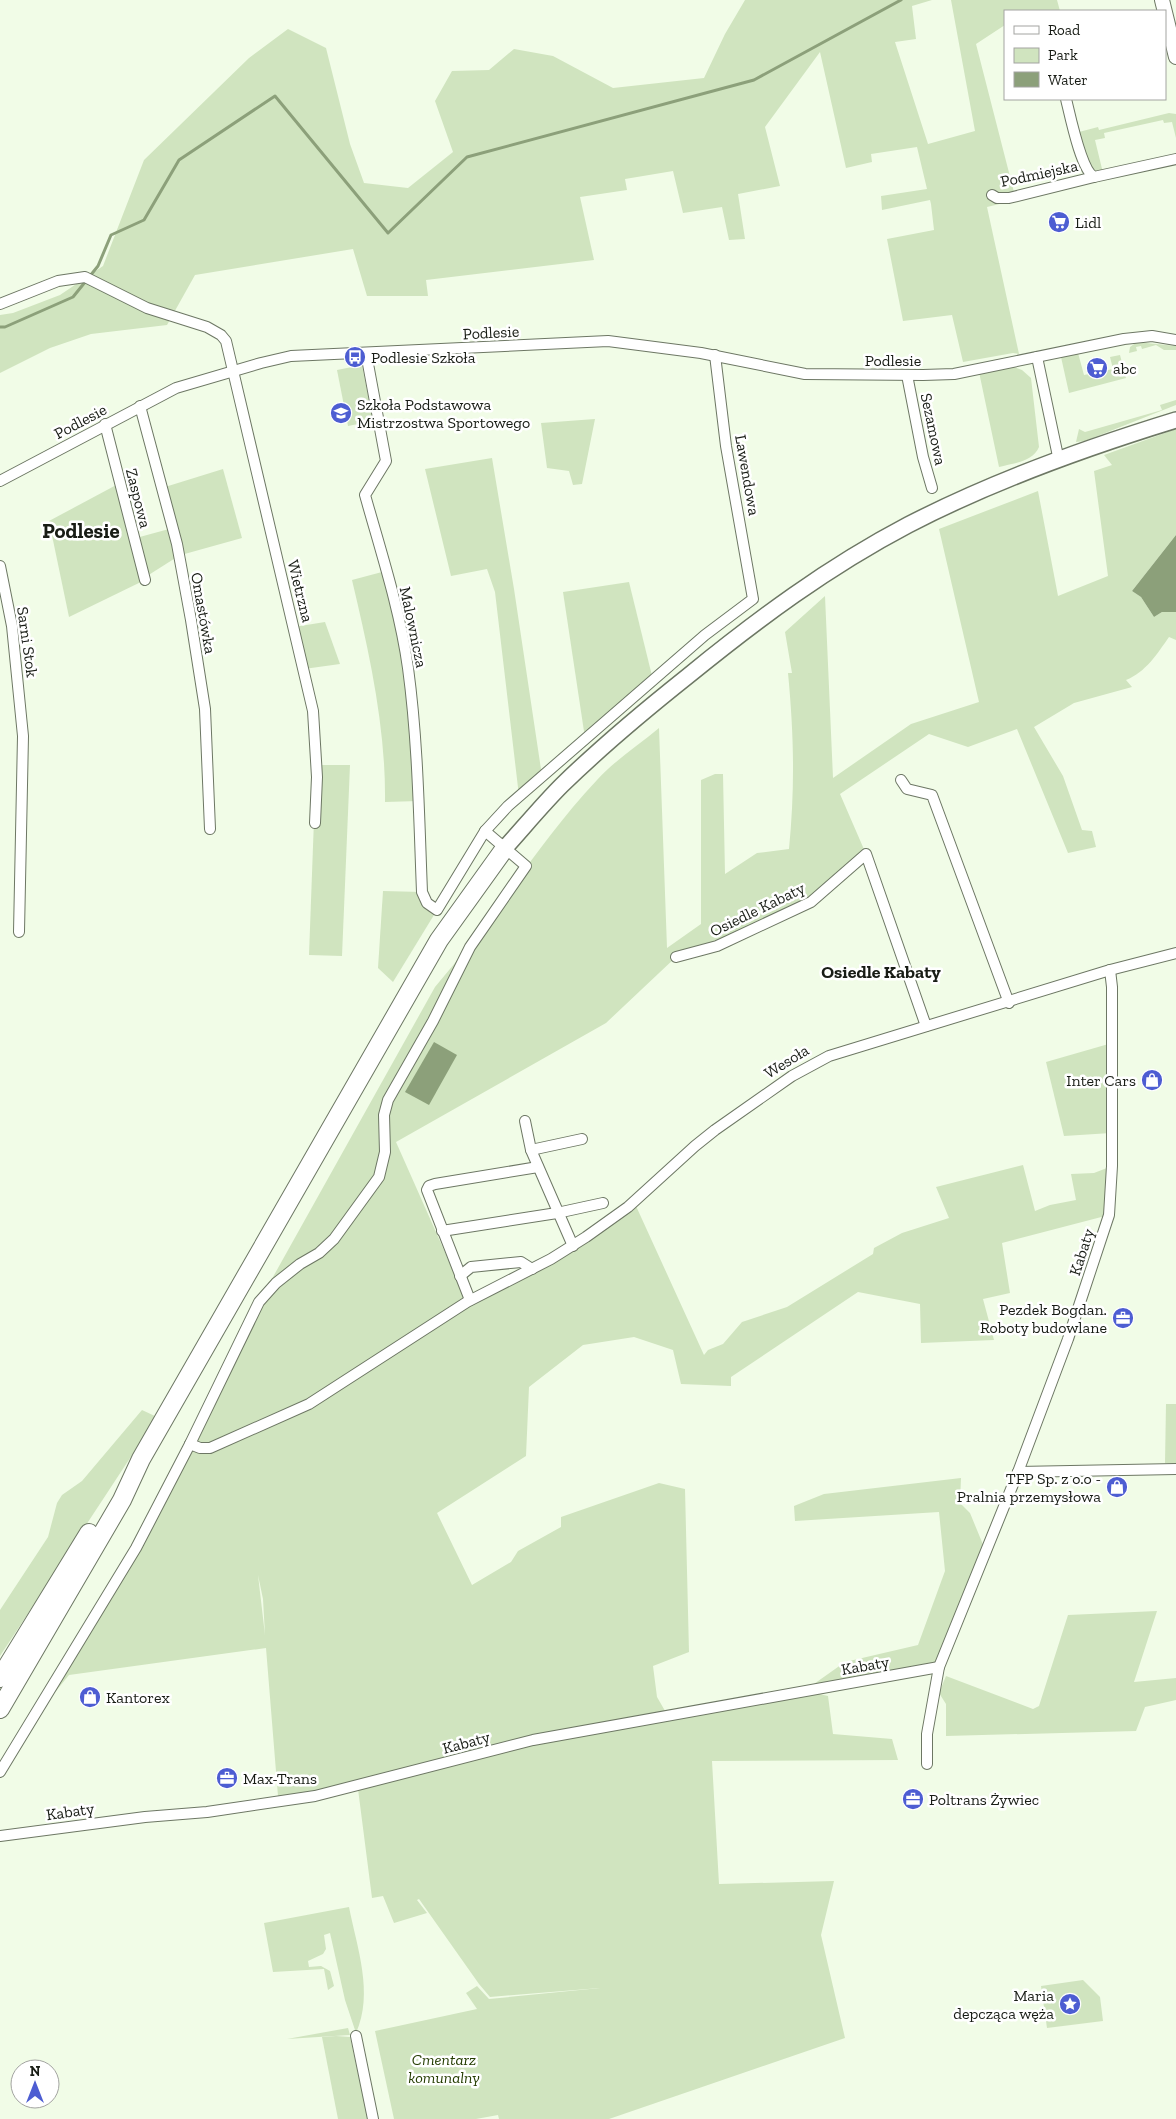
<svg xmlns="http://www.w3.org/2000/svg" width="1176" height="2119" font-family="'Zilla Slab',serif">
<rect width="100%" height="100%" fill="#f1fce7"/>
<g fill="#d0e4bf" fill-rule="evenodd">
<path d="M745 0H932L912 6 916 39 895 42 928 144 975 131 951 0H1057L1060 11H1005V25L976 44 1016 200 987 207 1019 354 1013 353 963 362 952 315 903 321 887 239 934 230 931 204 930 200 882 210 881 196 927 189 917 147 871 154 872 162 846 168 820 52 765 127 780 186 738 194 745 239 729 240 722 207 683 213 673 171 625 179 627 190 580 197 594 260 426 280 428 296H367L353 249 195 275 167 325 91 334 50 348 0 373V315L13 313 60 295 103 266 144 160 249 58 288 29 326 48 350 144 364 183 408 188 453 152 435 101 452 71 489 70 514 49 553 56 613 88 704 78 725 34Z"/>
<path d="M1169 113 1176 114V138L1172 122 1164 123 1163 120 1104 133 1105 138 1095 140 1103 173 1096 175 1089 170 1079 132 1098 127 1099 130Z"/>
<path d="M1137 342 1176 346V350H1164L1156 345 1142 349 1141 346 1136 347 1137 351 1129 353 1130 347Z"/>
<path d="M1078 353 1084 375 1113 369 1110 357 1120 355 1126 378 1069 393 1061 357Z"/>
<path d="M362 365 373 421 348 426 337 370Z"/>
<path d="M1011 366 1022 370 1031 378 1039 447C1033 462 1013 463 999 467L979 372Z"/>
<path d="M1176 400V405L1085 441 1076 442 1079 429 1085 432 1162 410 1160 405Z"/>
<path d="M595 419 582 484 573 485 569 471 547 468 541 423Z"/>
<path d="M1176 429V535L1132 591 1141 597 1154 617 1162 612H1176V640L1169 637C1157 654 1146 672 1126 680L1132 687 1074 703 1034 727 1063 776 1082 830 1092 831 1096 847 1068 853 1017 729 968 747 929 734 840 794 866 854 811 902 717 946 676 957 606 1023 396 1142 467 1302 636 1206 704 1355 708 1350 723 1344 742 1322 787 1307 873 1254 874 1248 902 1233 949 1218 936 1187 1023 1165 1035 1211 1050 1205 1076 1200 1071 1174 1094 1173 1112 1166 1109 1215 1002 1243 1010 1293 983 1299 994 1340 921 1343 920 1304 858 1292 731 1377V1386L681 1384 673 1350 634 1337 583 1345 529 1387 526 1456 437 1513 472 1585 511 1562 518 1551 561 1527V1517L659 1483 685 1489 689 1652 653 1666 657 1697 668 1716 804 1691 845 1662 918 1645 945 1571 939 1512 795 1521 794 1506 824 1494 961 1478 960 1503 970 1513 984 1547 939 1667 806 1691 828 1696 833 1734 892 1739 898 1760 712 1761 719 1884 834 1881 821 1935 845 2038 609 2119H499L498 2115 476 2119H394L375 2031 477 2009 466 1993 477 1986 489 1999 600 1988 490 1997 479 1984 419 1899 417 1900 427 1913 394 1923 383 1896 372 1898 358 1789 279 1798 278 1796 266 1648 69 1675 56 1691 50 1688 136 1548 259 1302 435 987C493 920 537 844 597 780 615 760 639 745 659 728L667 948 701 924V780L715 774H723L725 874 757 853 789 849C795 787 794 736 788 673H792L785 632 825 596 833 778 911 724 979 702 939 529 1038 491 1058 596 1108 576 1094 471 1112 465 1104 455ZM258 1575 263 1599 265 1635Z"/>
<path d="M492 458 514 589 542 776 519 796 495 592 487 569 451 576 425 469Z"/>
<path d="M223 469 242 538 181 555 165 487Z"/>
<path d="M120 483 145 580 69 617 49 521Z"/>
<path d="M169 529 177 557 147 576 136 538Z"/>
<path d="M382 572 408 666 419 801 385 802C386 727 369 652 352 580Z"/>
<path d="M629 582 653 680 585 738 563 592Z"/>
<path d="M325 622 340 664 304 669 294 627Z"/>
<path d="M316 765H350L342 956 309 955Z"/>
<path d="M383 891 422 892 437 910 393 982 378 968Z"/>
<path d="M1112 1043 1111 1133 1064 1136 1046 1062Z"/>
<path d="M1166 1404H1176V1463H1165Z"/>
<path d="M142 1410 157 1417 0 1656V1610L48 1537 57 1503 62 1495 82 1481Z"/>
<path d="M1157 1611 1134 1682 1176 1678V1700L1145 1707 1136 1731 946 1736V1704L939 1693 946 1676 1033 1709 1039 1706 1068 1615Z"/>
<path d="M349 1907C357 1948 374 1993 356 2033L345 2000 330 1933 324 1935 326 1949 323 1954 308 1961 309 1967 321 1966 330 1971 334 1986 328 1990 324 1969 273 1972 264 1923Z"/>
<path d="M1083 1980 1100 1997 1103 2021 1047 2028 1041 1986Z"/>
<path d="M348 2028 350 2035 287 2039Z"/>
<path d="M336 2036 350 2037 368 2119H338L322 2037Z"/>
</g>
<g fill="#8ca07a">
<path d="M1176 535V612H1162L1154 617 1141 597 1132 591Z"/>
<path d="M434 1042 457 1055 429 1105 405 1092Z"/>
</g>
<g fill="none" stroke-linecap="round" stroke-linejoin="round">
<path stroke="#8ca07a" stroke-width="3" d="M0 327H5L73 297 98 266 111 235 144 220 179 160 275 96 388 233 467 157 754 80 901 0"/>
<g stroke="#6d7764" stroke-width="12">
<g id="minor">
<path d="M1066 99C1070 115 1081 170 1094 177L1176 159"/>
<path d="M992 195 997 198H1009L1094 177"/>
<path d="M0 304 58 281 85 277 147 308 207 327 221 335 226 341 313 711 317 777 315 823"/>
<path d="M366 353 386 461 365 495C381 552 400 610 408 668 418 742 419 817 422 892L427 903 437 910 485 831 508 806 705 635 753 599 726 446 715 355"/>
<path d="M1037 357 1059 461"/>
<path d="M907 375 923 457 932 488"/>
<path d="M140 406 177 544 191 620 205 709 210 829"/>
<path d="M105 424 145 580"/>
<path d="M0 481 176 388 261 363 291 356 608 341 701 353 805 374 923 375 954 374 1124 339 1152 336 1176 340"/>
<path d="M0 566 12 626 23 736 19 932"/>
<path d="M901 780 907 789 932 795 1009 1003"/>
<path d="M676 957 717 946 811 902 866 854 926 1026"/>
<path d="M525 1121 531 1150 573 1246"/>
<path d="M531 1150 582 1139"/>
<path d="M442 1231 557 1213 603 1203"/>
<path d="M460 1276 471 1267 521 1262 532 1269"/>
<path d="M470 1300 427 1190 429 1186 435 1184 538 1167"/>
<path d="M190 1444 200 1448H210L309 1404 467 1302 551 1259 586 1237 628 1207 695 1146 715 1130 792 1076 829 1056 1110 970 1176 953"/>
<path d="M1018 1472 1176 1469"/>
<path d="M927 1764V1734L939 1667 1018 1472 1068 1339 1109 1215 1112 1166V987L1110 970"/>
<path d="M0 1772 136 1548 190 1444 259 1302 276 1283 300 1264 319 1253 334 1239 379 1177 385 1152 384 1115 388 1100 433 1021 470 947 526 866 485 831"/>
<path d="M0 1836 145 1817 207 1812 315 1796 533 1740 939 1667"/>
<path d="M356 2036 373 2119"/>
</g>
</g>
<g stroke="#6d7764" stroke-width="16">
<path id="secondary" d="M1162 0 1176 57"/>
</g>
<g stroke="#6d7764" stroke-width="18">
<path id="primary" d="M505 848C524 827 542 805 562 785 602 746 644 711 688 676 758 619 828 567 908 525 989 483 1088 447 1176 420"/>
</g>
<g stroke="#6d7764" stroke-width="20">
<g id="motorway">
<path d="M0 1678 89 1533"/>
<path d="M0 1709 122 1500 141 1459 439 940 505 848"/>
</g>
</g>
<use href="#minor" stroke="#fff" stroke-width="10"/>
<use href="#secondary" stroke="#fff" stroke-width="14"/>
<use href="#primary" stroke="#fff" stroke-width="15"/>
<use href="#motorway" stroke="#fff" stroke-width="18"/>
</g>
<defs>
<g id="supermarket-disc" transform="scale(1.125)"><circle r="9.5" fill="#4d5dd2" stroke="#fff"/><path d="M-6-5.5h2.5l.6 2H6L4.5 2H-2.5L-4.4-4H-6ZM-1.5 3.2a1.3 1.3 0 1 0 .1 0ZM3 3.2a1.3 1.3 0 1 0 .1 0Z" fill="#fff"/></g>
<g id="bus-disc" transform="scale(1.125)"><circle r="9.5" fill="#4d5dd2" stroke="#fff"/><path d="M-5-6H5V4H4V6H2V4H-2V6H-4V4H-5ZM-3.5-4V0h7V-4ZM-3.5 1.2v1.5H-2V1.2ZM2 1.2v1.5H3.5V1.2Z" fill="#fff"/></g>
<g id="school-disc" transform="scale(1.125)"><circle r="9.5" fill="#4d5dd2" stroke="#fff"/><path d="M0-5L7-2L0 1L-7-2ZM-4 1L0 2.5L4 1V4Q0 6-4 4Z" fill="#fff"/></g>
<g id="shop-disc" transform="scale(1.125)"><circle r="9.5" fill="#4d5dd2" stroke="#fff"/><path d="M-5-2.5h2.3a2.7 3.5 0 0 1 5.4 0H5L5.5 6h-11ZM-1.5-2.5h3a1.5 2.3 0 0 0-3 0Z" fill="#fff"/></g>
<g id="office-disc" transform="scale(1.125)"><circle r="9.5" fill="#4d5dd2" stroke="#fff"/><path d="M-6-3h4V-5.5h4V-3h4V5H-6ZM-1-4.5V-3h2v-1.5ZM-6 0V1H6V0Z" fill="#fff"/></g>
<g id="sight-disc" transform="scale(1.125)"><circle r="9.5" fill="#4d5dd2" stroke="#fff"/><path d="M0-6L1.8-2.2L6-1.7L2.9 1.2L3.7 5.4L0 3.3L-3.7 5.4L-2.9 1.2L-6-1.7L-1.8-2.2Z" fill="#fff"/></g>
</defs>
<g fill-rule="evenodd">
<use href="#supermarket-disc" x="1059" y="222"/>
<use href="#bus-disc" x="355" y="357"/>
<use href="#supermarket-disc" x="1097" y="368"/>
<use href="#school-disc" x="341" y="413"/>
<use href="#shop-disc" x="1152" y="1080"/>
<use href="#office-disc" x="1123" y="1318"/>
<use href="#shop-disc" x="1117" y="1487"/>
<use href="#shop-disc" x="90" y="1697"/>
<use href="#office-disc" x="227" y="1778"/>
<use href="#office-disc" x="913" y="1799"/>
<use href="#sight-disc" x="1070" y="2004"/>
</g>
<g text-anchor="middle" stroke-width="5" stroke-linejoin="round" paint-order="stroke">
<g font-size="16" fill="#181c15" stroke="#fff">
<text transform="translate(1039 173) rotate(-12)" y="6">Podmiejska</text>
<text transform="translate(491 332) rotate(-3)" y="6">Podlesie</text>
<text x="893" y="366">Podlesie</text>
<text transform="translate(80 421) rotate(-28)" y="6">Podlesie</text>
<text transform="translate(934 429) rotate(78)" y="6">Sezamowa</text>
<text transform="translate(748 475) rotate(80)" y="6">Lawendowa</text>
<text transform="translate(139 498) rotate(76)" y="6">Zaspowa</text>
<text transform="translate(301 591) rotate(76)" y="6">Wietrzna</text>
<text transform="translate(204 613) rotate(80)" y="6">Omastówka</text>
<text transform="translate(414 627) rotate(78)" y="6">Malownicza</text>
<text transform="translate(28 642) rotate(82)" y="6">Sarni Stok</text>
<text transform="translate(757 909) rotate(-26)" y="6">Osiedle Kabaty</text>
<text transform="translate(786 1061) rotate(-32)" y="6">Wesoła</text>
<text transform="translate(1081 1252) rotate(-72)" y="6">Kabaty</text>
<text transform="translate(865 1665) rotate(-10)" y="6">Kabaty</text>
<text transform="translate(466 1742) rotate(-15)" y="6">Kabaty</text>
<text transform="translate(70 1811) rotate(-8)" y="6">Kabaty</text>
</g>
<g font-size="16" fill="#181c15" stroke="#fff" text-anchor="start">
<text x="1075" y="228">Lidl</text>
<text x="371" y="363">Podlesie Szkoła</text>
<text x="1113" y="374">abc</text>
<text x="357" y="410">Szkoła Podstawowa<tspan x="357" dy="18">Mistrzostwa Sportowego</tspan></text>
<text x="1136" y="1086" text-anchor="end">Inter Cars</text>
<text x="1107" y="1315" text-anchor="end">Pezdek Bogdan.<tspan x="1107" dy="18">Roboty budowlane</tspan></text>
<text x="1101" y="1484" text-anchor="end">TFP Sp. z o.o -<tspan x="1101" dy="18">Pralnia przemysłowa</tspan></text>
<text x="106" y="1703">Kantorex</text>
<text x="243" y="1784">Max-Trans</text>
<text x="929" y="1805">Poltrans Żywiec</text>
<text x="1054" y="2001" text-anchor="end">Maria<tspan x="1054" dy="18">depcząca węża</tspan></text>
</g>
<g font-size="16" font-style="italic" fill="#243c00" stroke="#fff">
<text x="444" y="2065">Cmentarz<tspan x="444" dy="18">komunalny</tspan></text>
</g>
<g font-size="18" font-weight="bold" fill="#181c15" stroke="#fff">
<text x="881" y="978">Osiedle Kabaty</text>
</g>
<g font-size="21" font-weight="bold" fill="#181c15" stroke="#fff">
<text x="81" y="538">Podlesie</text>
</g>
</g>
<rect x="1004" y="10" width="162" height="90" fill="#ffffff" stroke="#a3a4a1"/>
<rect x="1014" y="26" width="25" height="8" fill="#ffffff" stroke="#a3a4a1"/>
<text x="1048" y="35" font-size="15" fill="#181c15">Road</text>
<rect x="1014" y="48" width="25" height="15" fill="#d0e4bf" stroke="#a3a4a1"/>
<text x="1048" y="60" font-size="15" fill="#181c15">Park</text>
<rect x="1014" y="72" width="25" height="15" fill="#8ca07a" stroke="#a3a4a1"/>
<text x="1048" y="85" font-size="15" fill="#181c15">Water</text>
<g transform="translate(35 2084)"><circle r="24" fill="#ffffff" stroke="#a3a4a1"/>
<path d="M0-4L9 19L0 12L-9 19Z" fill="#4d5dd2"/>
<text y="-8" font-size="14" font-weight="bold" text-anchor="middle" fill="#181c15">N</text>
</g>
</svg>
